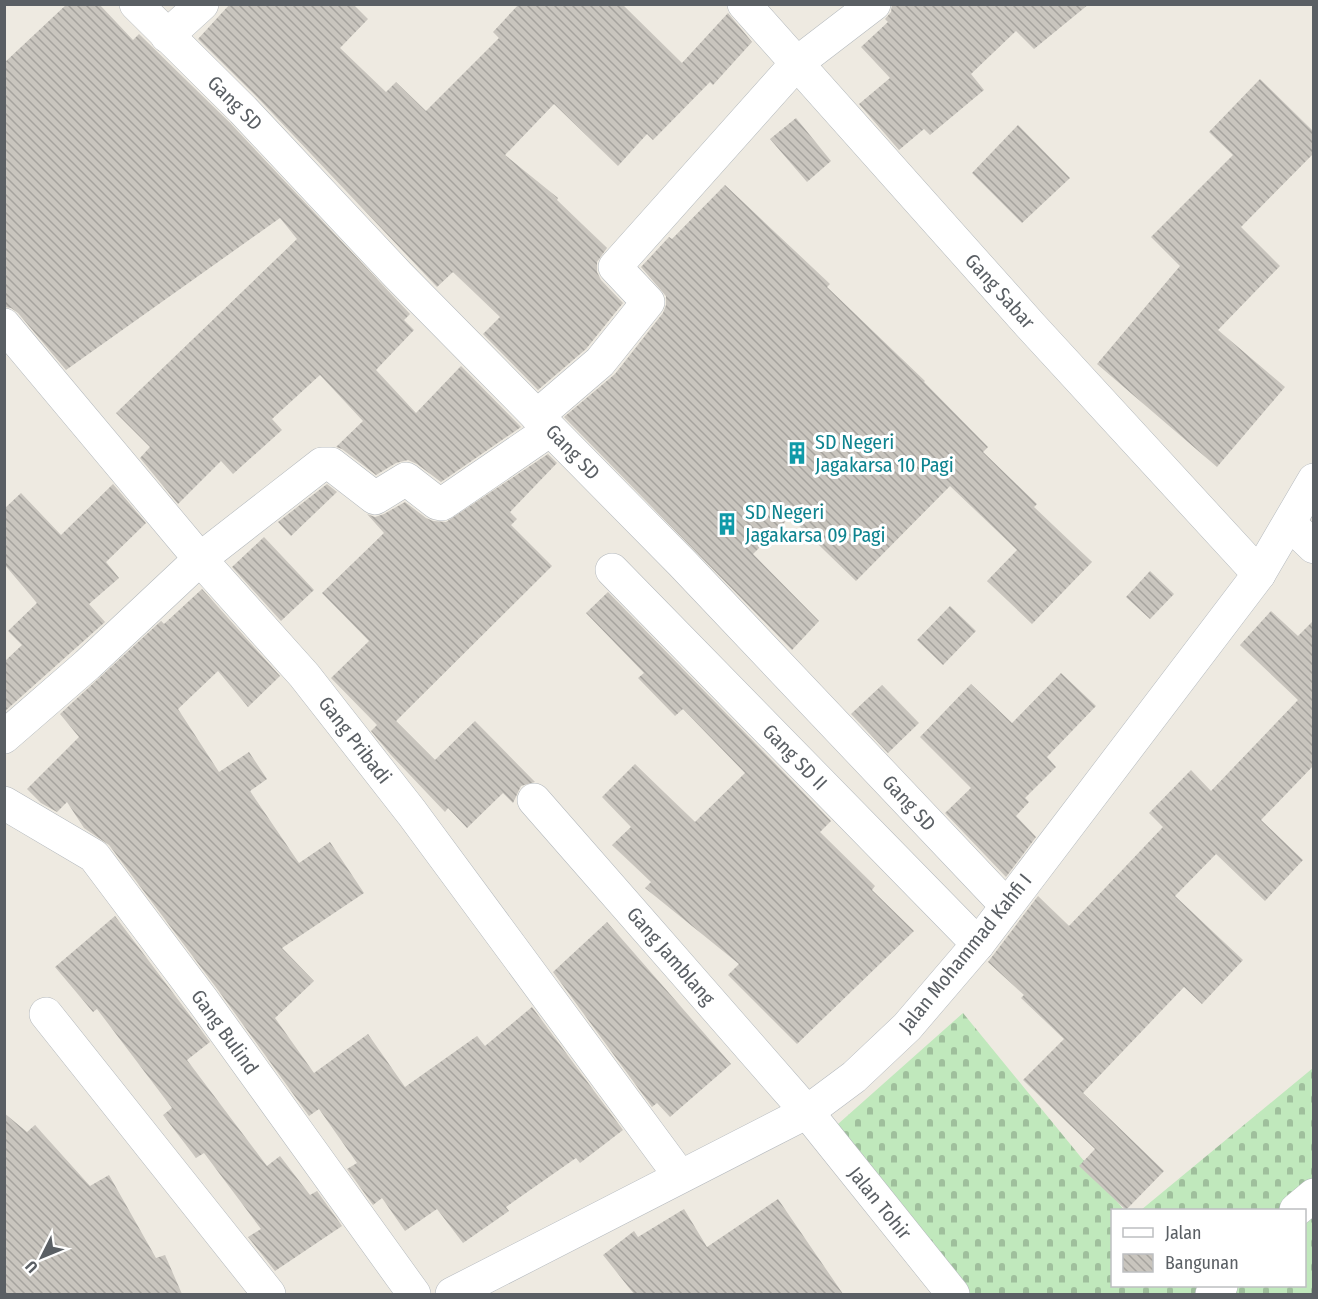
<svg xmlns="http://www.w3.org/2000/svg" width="1318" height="1299" font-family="'Fira Sans Condensed',sans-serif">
<defs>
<pattern id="cemetery-stones" width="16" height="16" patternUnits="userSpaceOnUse" patternTransform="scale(1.5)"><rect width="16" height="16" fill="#c0e8bc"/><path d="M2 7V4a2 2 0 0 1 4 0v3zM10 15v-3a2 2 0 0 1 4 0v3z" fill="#9fbf9c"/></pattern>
<pattern id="building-back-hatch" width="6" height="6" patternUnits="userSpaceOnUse" patternTransform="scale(1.5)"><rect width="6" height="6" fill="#c9c5be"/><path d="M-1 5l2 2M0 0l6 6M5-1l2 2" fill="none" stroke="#a6a39e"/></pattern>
</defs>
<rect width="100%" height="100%" fill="#eeeae1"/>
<path fill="url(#cemetery-stones)" d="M963 1013 1124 1210H1112V1286H1304V1210H1141L1313 1068V1294H950L820 1140Z"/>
<g fill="url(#building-back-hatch)">
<path d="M67 4H99L133 40 139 34 230 123 410 314 404 320 414 330 376 370 416 413 461 366 521 427 441 482 417 464 408 460 396 463 376 475 342 449 336 447 363 421 320 375 272 419 282 430 233 474 221 461 178 504 140 458 150 447 116 413 297 239 280 218 66 370 18 313 11 308 4 307V63Z"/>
<path d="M230 4H353L368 19 340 48 386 92 396 82 426 111 499 38 493 32 519 4H622L682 63 728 13 752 42 713 85 710 82 653 140 647 134 618 166 554 104 505 155 558 198 557 200 607 248 597 262V272L601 280 623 303 586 349 538 390 483 334 500 317 453 272 437 287 257 97 198 39Z"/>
<path d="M892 4H1089L1034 49 1016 31 971 74 984 90 930 135 924 129 899 150 859 104 890 78 861 47 888 22 885 19 891 12Z"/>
<path d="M1260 79 1314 132V153L1241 227 1280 266 1218 330 1285 387 1217 467 1097 364 1180 266 1151 237 1233 155 1209 132Z"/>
<path d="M796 118 831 161 807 182 770 139Z"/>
<path d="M1018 125 1070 178 1022 223 972 173Z"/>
<path d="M725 185 830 284 827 287 925 381 924 382 988 447 983 452 1037 504 1034 507 1092 562 1032 624 987 581 1017 550 950 486 856 581 790 517 753 554 819 621 792 650 564 417 615 374 663 313 666 305V296L641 267 669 237 672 239Z"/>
<path d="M548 454 557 463 510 512 517 519 511 525 552 566 396 721 435 760 475 721 535 782 521 786 513 803 503 793 467 828 448 808 445 812 391 755 371 731 377 725 331 678 369 641 322 593 384 533 367 514 375 517 384 514 405 502 426 518 433 521 446 522Z"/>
<path d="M113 484 146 523 106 562 119 578 89 604 105 622 4 712V662L22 645 8 631 37 603 4 564V509L21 493 61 535Z"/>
<path d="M327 484 337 492 291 536 278 522Z"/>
<path d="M264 537 314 590 281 621 232 567Z"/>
<path d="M1150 571 1174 594 1150 619 1126 597Z"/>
<path d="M202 589 280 676 248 707 218 671 178 709 219 772 249 752 267 779 250 791 299 863 330 842 364 893 282 948 314 981 275 1018 314 1073 368 1034 405 1087 477 1036 485 1046 532 1007 623 1130 580 1163 576 1158 506 1207 509 1211 463 1243 437 1209 405 1231 382 1198 373 1205 347 1169 357 1163 319 1109 309 1116 218 990 109 845 84 828 67 802 57 812 41 803 27 789 79 737 60 714 161 621 164 624Z"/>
<path d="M608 592 831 821 820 832 875 886 872 890 914 931 797 1044 728 975 739 964 645 888 651 882 612 845 631 827 602 797 635 764 695 822 745 773 683 709 675 716 638 678 644 673 586 613Z"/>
<path d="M950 606 976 631 943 665 917 640Z"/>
<path d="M1271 611 1298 636 1314 620V765L1261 820 1303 860 1265 901 1216 854 1175 896 1243 960 1202 1004 1184 987 1083 1093 1164 1171 1126 1210 1079 1166 1095 1149 1023 1080 1064 1039 1021 998 1024 995 988 962 1038 896 1069 926 1163 827 1149 813 1191 770 1211 791 1298 700 1240 645Z"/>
<path d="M1061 673 1096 706 1047 757 1056 767 1025 798 1029 802 1016 816 1036 837 1006 877 945 813 971 788 920 737 971 684 1012 723Z"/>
<path d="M882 685 919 723 888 753 851 714Z"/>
<path d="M115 916 210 1042 187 1060 267 1166 280 1156 310 1195 317 1191 342 1226 275 1271 248 1237 261 1229 204 1153 196 1158 163 1115 172 1108 97 1009 93 1012 55 967Z"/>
<path d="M607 922 731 1064 670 1117 657 1103 652 1107 553 972Z"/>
<path d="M4 1113 27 1132 35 1125 90 1186 109 1175 156 1258 165 1255 182 1294H4Z"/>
<path d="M778 1199 843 1294H634L603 1255 634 1231 638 1237 684 1209 707 1247Z"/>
</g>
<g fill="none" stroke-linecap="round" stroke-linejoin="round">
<g stroke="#b4b9bd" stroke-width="34">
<g id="street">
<path d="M136 4 243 110 398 275 682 563 1006 905"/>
<path d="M744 4 1031 326 1259 574"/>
<path d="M167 36 202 4"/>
<path d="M4 325 200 559 304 675 412 813 680 1176"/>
<path d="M537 416 600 362 648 302 615 267 797 63 874 4"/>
<path d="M1290 524 1314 547"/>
<path d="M612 570 978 944"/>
<path d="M4 737 87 665 200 559 322 464H331L375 498 406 479 437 503 442 504 550 430"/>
<path d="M534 800 807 1112 953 1294"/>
<path d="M4 803 94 856 203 1001 414 1294"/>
<path d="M46 1014 269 1294"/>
<path d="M1296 1210 1314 1195"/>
<path d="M1212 1294 1221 1286"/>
</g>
</g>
<g stroke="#b5babf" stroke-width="34">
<path id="secondary" d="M452 1294 807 1112 854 1077 907 1027 978 944 1259 574 1314 480"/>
</g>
<use href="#street" stroke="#fff" stroke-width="33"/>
<use href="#secondary" stroke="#fff" stroke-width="33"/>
</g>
<defs>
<g id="building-bare" transform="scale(1.8)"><path d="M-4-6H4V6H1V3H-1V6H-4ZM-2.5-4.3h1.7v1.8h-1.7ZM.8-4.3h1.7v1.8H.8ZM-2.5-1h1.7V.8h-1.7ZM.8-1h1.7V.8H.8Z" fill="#0f9aa8" stroke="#fff" stroke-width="2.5" paint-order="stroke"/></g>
</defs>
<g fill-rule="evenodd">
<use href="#building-bare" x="797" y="453"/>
<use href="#building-bare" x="727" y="524"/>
</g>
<g text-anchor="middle" stroke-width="6" stroke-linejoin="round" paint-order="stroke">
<g font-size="20" fill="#5a5f64" stroke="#fff">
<text transform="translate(235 103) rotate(45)" y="7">Gang SD</text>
<text transform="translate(1000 291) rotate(48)" y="7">Gang Sabar</text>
<text transform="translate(573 452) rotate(46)" y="7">Gang SD</text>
<text transform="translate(355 740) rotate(52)" y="7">Gang Pribadi</text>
<text transform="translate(795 757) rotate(46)" y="7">Gang SD II</text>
<text transform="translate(909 803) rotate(47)" y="7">Gang SD</text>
<text transform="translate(965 953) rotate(-51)" y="7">Jalan Mohammad Kahfi I</text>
<text transform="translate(671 956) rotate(49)" y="7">Gang Jamblang</text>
<text transform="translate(225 1032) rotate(54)" y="7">Gang Bulind</text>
<text transform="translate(880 1203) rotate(51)" y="7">Jalan Tohir</text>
</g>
<g font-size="20" fill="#0d838f" stroke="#fff" text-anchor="start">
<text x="815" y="449">SD Negeri<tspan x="815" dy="23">Jagakarsa 10 Pagi</tspan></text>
<text x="745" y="519">SD Negeri<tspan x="745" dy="23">Jagakarsa 09 Pagi</tspan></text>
</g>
</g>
<rect width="1318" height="1299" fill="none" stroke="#5a5f64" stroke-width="12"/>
<rect x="1111" y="1209" width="195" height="78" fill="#ffffff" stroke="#bdbfc1" stroke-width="1.5"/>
<rect x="1123" y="1228" width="30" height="9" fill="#ffffff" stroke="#bdbfc1" stroke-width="1.5"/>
<text x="1165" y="1239" font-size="18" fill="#5a5f64">Jalan</text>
<rect x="1123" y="1254" width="30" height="18" fill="url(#building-back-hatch)" stroke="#bdbfc1" stroke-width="1.5"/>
<text x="1165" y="1269" font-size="18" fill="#5a5f64">Bangunan</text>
<g transform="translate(42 1257) rotate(227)" stroke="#ffffff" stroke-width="4.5" paint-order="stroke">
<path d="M0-4.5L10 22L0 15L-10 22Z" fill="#5a5f64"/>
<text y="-9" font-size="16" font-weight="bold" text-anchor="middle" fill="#5a5f64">U</text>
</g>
</svg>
